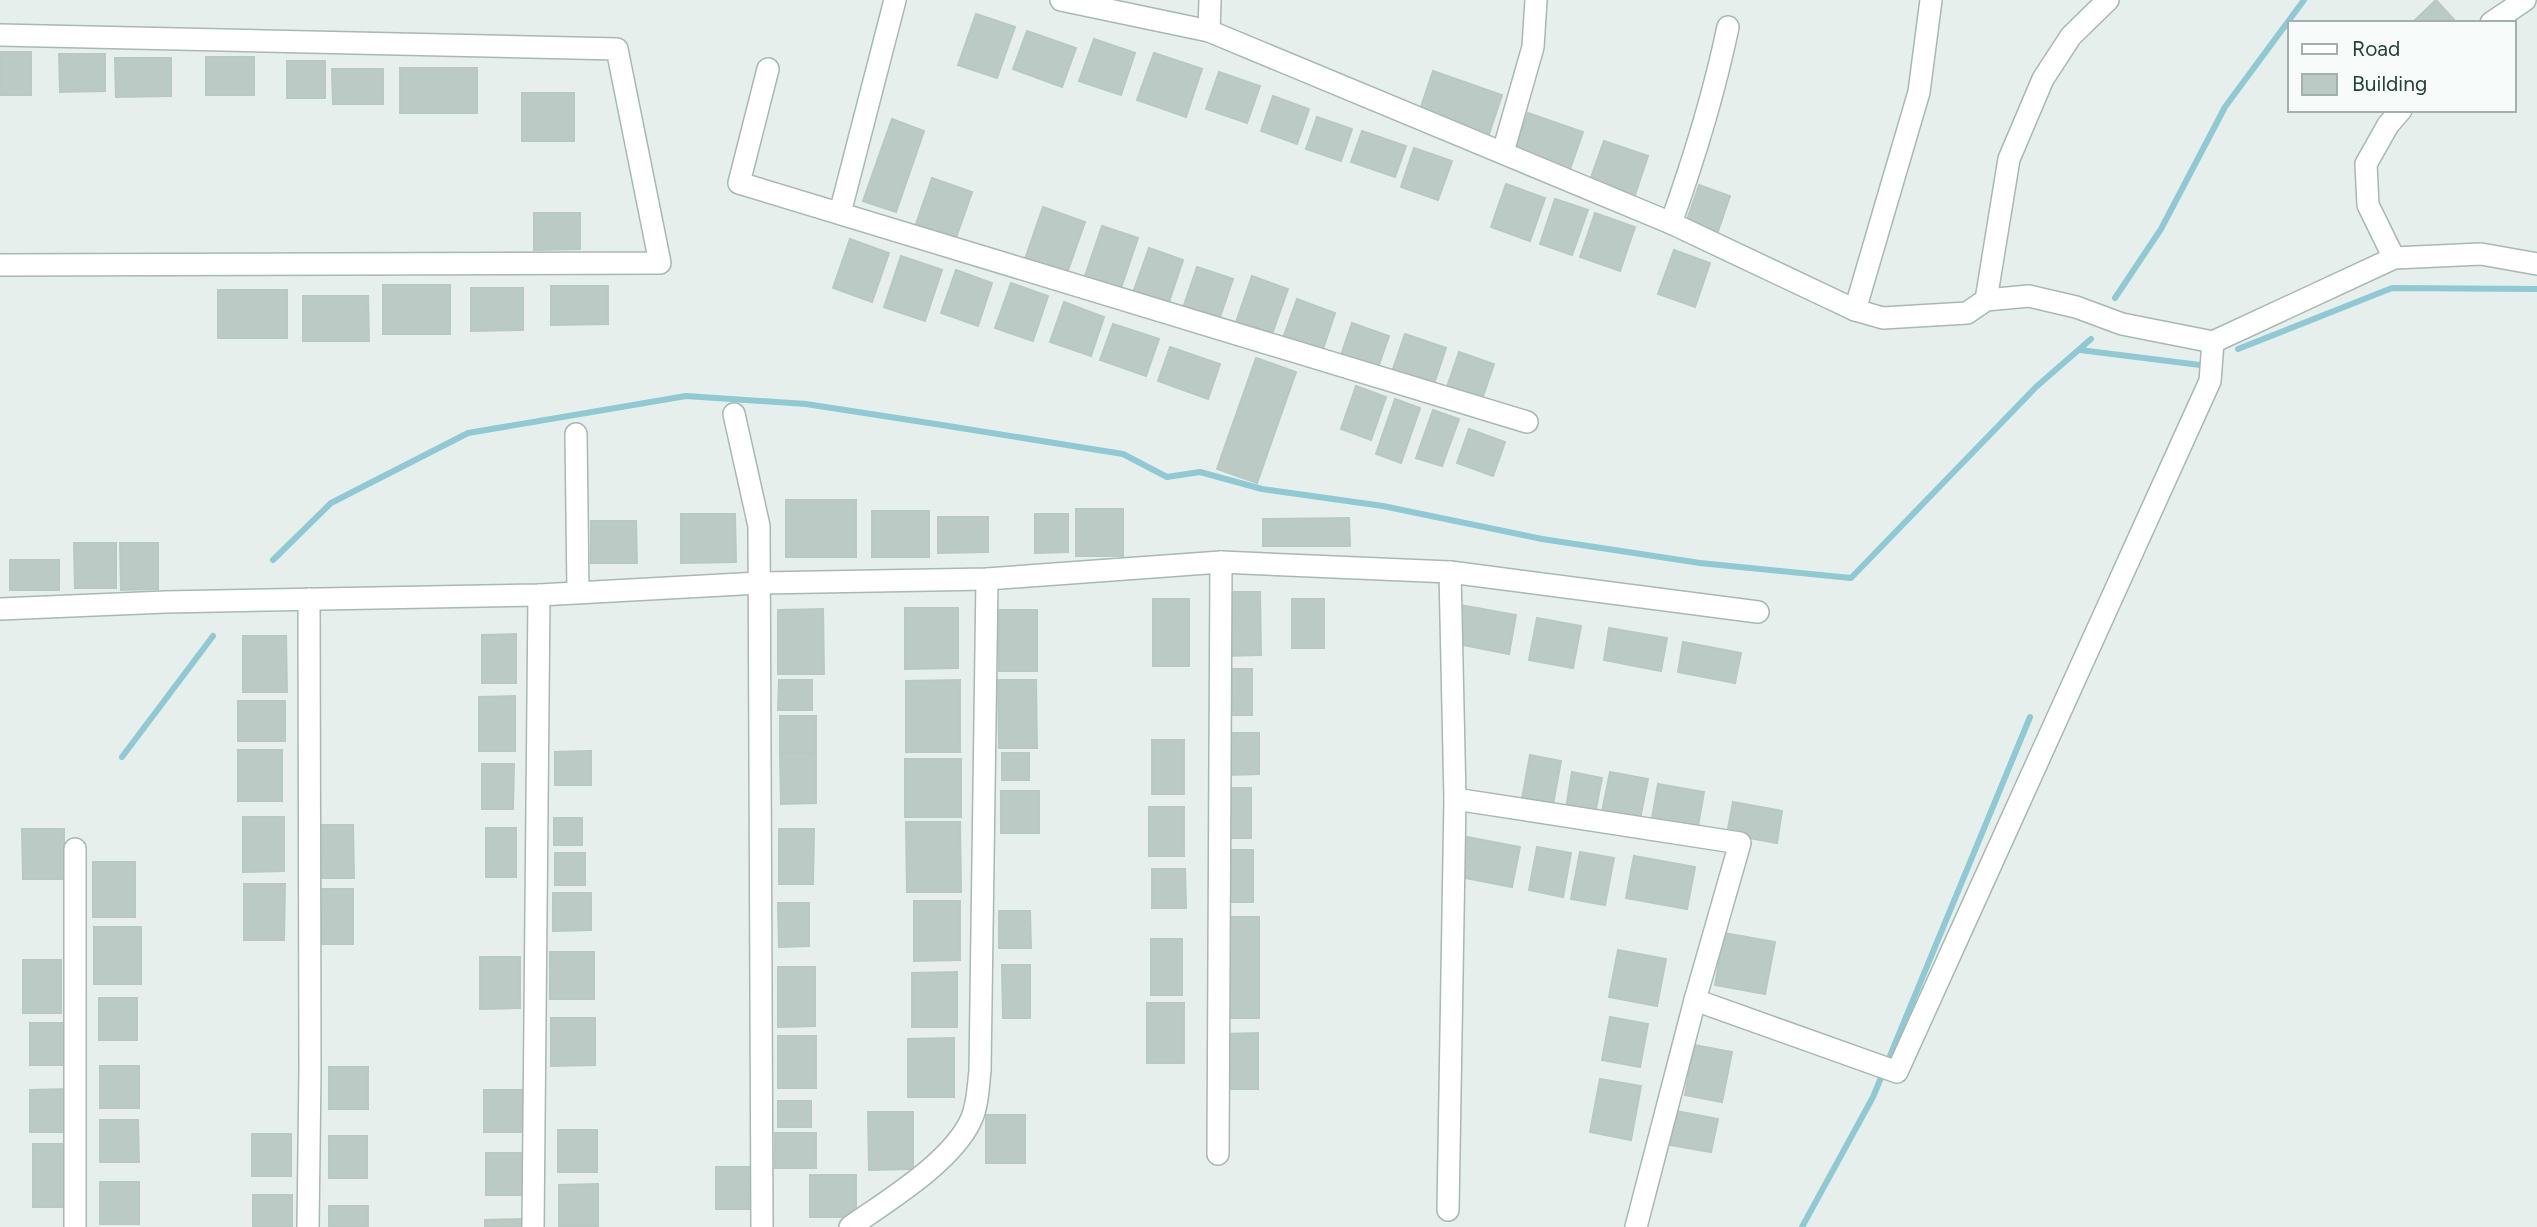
<svg xmlns="http://www.w3.org/2000/svg" width="2537" height="1227" font-family="Figtree,sans-serif">
<rect width="100%" height="100%" fill="#e6efeb"/>
<g fill="none" stroke-linecap="round" stroke-linejoin="round">
<g stroke="#8ec9d4" stroke-width="6">
<path d="M2115 298 2161 229 2225 107 2304 0"/>
<path d="M2238 349 2392 288 2537 289"/>
<path d="M2080 350 2200 365"/>
<path d="M273 560 331 503 468 433 686 396 806 404 942 425 1123 454 1167 477 1200 472 1262 489 1383 506 1542 539 1700 563 1851 578 2036 387 2091 339"/>
<path d="M122 757 213 636"/>
<path d="M1802 1227 1873 1097 2030 717"/>
</g>
</g>
<g fill="#bbcac4" stroke="#b8c9c2" stroke-width="2">
<path d="M2436 0 2457 23H2412Z"/>
<path d="M976 14 1015 27 997 78 958 65Z"/>
<path d="M1027 31 1076 48 1062 87 1013 69Z"/>
<path d="M1094 39 1135 53 1121 95 1079 81Z"/>
<rect x="0" y="52" width="31" height="43"/>
<path d="M1154 53 1202 69 1186 117 1137 100Z"/>
<path d="M59 54H105V91L60 92Z"/>
<rect x="206" y="57" width="48" height="38"/>
<path d="M115 58H171V96L116 97Z"/>
<rect x="287" y="61" width="38" height="37"/>
<rect x="400" y="68" width="77" height="45"/>
<path d="M332 69H383V104H333Z"/>
<path d="M1433 71 1502 95 1487 140 1418 116Z"/>
<path d="M1219 72 1260 86 1247 123 1206 109Z"/>
<rect x="522" y="93" width="52" height="48"/>
<path d="M1273 96 1309 109 1297 144 1261 131Z"/>
<path d="M1528 113 1583 132 1569 172 1514 153Z"/>
<path d="M1317 117 1352 129 1341 161 1306 149Z"/>
<path d="M892 119 924 131 896 212 863 201Z"/>
<path d="M1362 131 1406 146 1395 177 1351 162Z"/>
<path d="M1604 141 1648 156 1634 198 1589 183Z"/>
<path d="M1414 148 1452 161 1438 200 1401 187Z"/>
<path d="M932 178 972 192 956 238 916 224Z"/>
<path d="M1506 184 1545 198 1530 241 1491 227Z"/>
<path d="M1699 185 1730 196 1717 234 1686 223Z"/>
<path d="M1555 199 1588 210 1572 255 1540 244Z"/>
<path d="M1043 207 1085 222 1066 276 1024 262Z"/>
<path d="M534 213H580V249L534 250Z"/>
<path d="M1595 213 1635 227 1620 271 1580 257Z"/>
<path d="M1102 226 1138 238 1120 291 1084 279Z"/>
<path d="M850 239 889 253 872 302 833 288Z"/>
<path d="M1149 248 1183 260 1168 305 1133 293Z"/>
<path d="M1674 250 1710 263 1695 307 1658 294Z"/>
<path d="M901 256 942 270 925 321 884 307Z"/>
<path d="M1197 267 1233 279 1219 320 1183 308Z"/>
<path d="M956 270 992 283 978 326 941 313Z"/>
<path d="M1252 276 1288 289 1272 334 1236 322Z"/>
<path d="M1011 283 1048 296 1033 341 995 328Z"/>
<rect x="383" y="285" width="67" height="49"/>
<path d="M551 286H608V324L551 325Z"/>
<path d="M471 288H523V330L471 331Z"/>
<rect x="218" y="290" width="69" height="48"/>
<path d="M303 296H368L369 341H303Z"/>
<path d="M1297 299 1335 313 1321 355 1282 341Z"/>
<path d="M1064 302 1104 317 1091 356 1050 342Z"/>
<path d="M1352 323 1389 336 1376 373 1339 361Z"/>
<path d="M1113 324 1159 339 1146 376 1100 360Z"/>
<path d="M1405 334 1446 348 1433 387 1392 372Z"/>
<path d="M1170 347 1220 364 1208 399 1158 381Z"/>
<path d="M1459 352 1494 364 1481 402 1446 390Z"/>
<path d="M1256 358 1296 372 1257 483 1217 469Z"/>
<path d="M1356 386 1386 397 1371 440 1341 429Z"/>
<path d="M1395 399 1420 408 1401 463 1376 454Z"/>
<path d="M1433 410 1459 419 1442 466 1416 458Z"/>
<path d="M1469 429 1505 442 1493 476 1457 463Z"/>
<rect x="786" y="500" width="70" height="57"/>
<rect x="1076" y="509" width="47" height="47"/>
<rect x="872" y="511" width="57" height="46"/>
<path d="M681 514H735L736 562 681 563Z"/>
<path d="M1035 514H1068V552L1035 553Z"/>
<path d="M938 517H988V552L938 553Z"/>
<path d="M1349 518 1350 546H1263V519Z"/>
<path d="M591 521H636L637 563H591Z"/>
<path d="M74 543H116V588H75Z"/>
<path d="M120 543H158V589L121 590Z"/>
<rect x="10" y="560" width="49" height="30"/>
<path d="M1224 592H1260L1261 655 1224 656Z"/>
<rect x="1153" y="599" width="36" height="67"/>
<rect x="1292" y="599" width="32" height="49"/>
<path d="M1460 605 1516 615 1509 654 1453 643Z"/>
<path d="M905 608H958V668L905 669Z"/>
<path d="M823 609 824 674H778V610Z"/>
<rect x="999" y="610" width="38" height="61"/>
<path d="M1537 618 1581 626 1573 668 1529 660Z"/>
<path d="M1609 628 1667 638 1661 671 1604 660Z"/>
<path d="M516 634V683H482V635Z"/>
<path d="M243 636H286L287 692H243Z"/>
<path d="M1683 642 1741 653 1735 683 1678 672Z"/>
<rect x="1223" y="669" width="29" height="46"/>
<path d="M779 680H812V710H778Z"/>
<path d="M960 680V752H906V681Z"/>
<path d="M998 680H1036L1037 748H999Z"/>
<path d="M515 696V751H479V697Z"/>
<rect x="238" y="701" width="47" height="40"/>
<rect x="780" y="716" width="36" height="37"/>
<path d="M1228 733H1259V774L1228 775Z"/>
<rect x="1152" y="740" width="32" height="54"/>
<rect x="238" y="750" width="44" height="51"/>
<path d="M591 751V785H555V752Z"/>
<path d="M780 753H816V803L781 804Z"/>
<rect x="1002" y="753" width="27" height="27"/>
<path d="M1530 755 1561 761 1552 810 1521 804Z"/>
<rect x="905" y="759" width="56" height="58"/>
<path d="M482 764H514L513 809H482Z"/>
<path d="M1572 772 1602 778 1595 814 1566 808Z"/>
<path d="M1610 772 1648 779 1640 819 1602 812Z"/>
<path d="M1658 784 1704 792 1697 832 1651 823Z"/>
<path d="M1223 788H1251V838H1224Z"/>
<rect x="1001" y="791" width="38" height="42"/>
<path d="M1733 802 1782 811 1777 843 1727 834Z"/>
<rect x="1149" y="807" width="35" height="49"/>
<path d="M243 817H284V871L243 872Z"/>
<rect x="554" y="818" width="28" height="27"/>
<path d="M906 822H960L961 892H907Z"/>
<path d="M317 825H353L354 878H318Z"/>
<rect x="486" y="828" width="30" height="49"/>
<path d="M22 829H64V879H23Z"/>
<path d="M779 829H814L813 884H779Z"/>
<path d="M1467 837 1520 847 1512 887 1460 877Z"/>
<path d="M1537 847 1571 853 1563 897 1529 890Z"/>
<rect x="1223" y="850" width="30" height="52"/>
<path d="M1580 852 1614 858 1605 905 1571 899Z"/>
<rect x="555" y="853" width="30" height="32"/>
<path d="M1634 856 1695 867 1687 909 1626 898Z"/>
<rect x="93" y="862" width="42" height="55"/>
<path d="M1152 869H1185L1186 908H1152Z"/>
<path d="M244 884H285L284 940H244Z"/>
<rect x="316" y="889" width="37" height="55"/>
<path d="M553 893H591V930L553 931Z"/>
<path d="M914 901H960V960L914 961Z"/>
<path d="M778 903H809V946L779 947Z"/>
<path d="M999 911H1030L1031 948H999Z"/>
<rect x="1223" y="917" width="36" height="101"/>
<rect x="94" y="927" width="47" height="57"/>
<path d="M1724 933 1775 942 1765 994 1715 985Z"/>
<rect x="1151" y="939" width="31" height="56"/>
<path d="M1618 950 1666 959 1657 1006 1609 997Z"/>
<rect x="550" y="952" width="44" height="47"/>
<path d="M480 957H520V1008L480 1009Z"/>
<rect x="23" y="960" width="38" height="53"/>
<path d="M1002 965H1030V1018H1003Z"/>
<path d="M778 967H815V1026L778 1027Z"/>
<path d="M957 972V1027H912V973Z"/>
<rect x="99" y="998" width="38" height="42"/>
<rect x="1147" y="1003" width="37" height="60"/>
<path d="M1610 1017 1648 1024 1640 1067 1602 1060Z"/>
<path d="M551 1018H595V1065L551 1066Z"/>
<rect x="30" y="1023" width="38" height="42"/>
<path d="M1258 1033V1089H1224V1034Z"/>
<rect x="778" y="1036" width="38" height="52"/>
<path d="M954 1038V1097H908V1039Z"/>
<path d="M1694 1045 1732 1052 1722 1102 1685 1095Z"/>
<rect x="100" y="1066" width="39" height="42"/>
<rect x="329" y="1067" width="39" height="42"/>
<path d="M1600 1079 1641 1086 1631 1140 1590 1132Z"/>
<path d="M69 1089V1132H30V1090Z"/>
<rect x="484" y="1090" width="39" height="42"/>
<rect x="778" y="1101" width="33" height="26"/>
<path d="M1676 1111 1718 1119 1711 1152 1670 1145Z"/>
<path d="M868 1112H913V1169L869 1170Z"/>
<rect x="986" y="1115" width="39" height="48"/>
<path d="M100 1120H138L139 1162H100Z"/>
<rect x="558" y="1130" width="39" height="42"/>
<rect x="775" y="1133" width="41" height="35"/>
<rect x="252" y="1134" width="39" height="42"/>
<rect x="329" y="1136" width="38" height="42"/>
<rect x="33" y="1144" width="37" height="63"/>
<rect x="486" y="1153" width="38" height="42"/>
<rect x="716" y="1167" width="39" height="42"/>
<rect x="810" y="1175" width="46" height="42"/>
<rect x="100" y="1182" width="39" height="42"/>
<path d="M598 1184V1226H559V1185Z"/>
<rect x="253" y="1195" width="39" height="32"/>
<rect x="329" y="1206" width="39" height="21"/>
<path d="M523 1219V1227H485V1220Z"/>
</g>
<g fill="none" stroke-linecap="round" stroke-linejoin="round">
<g stroke="#a8b8b2" stroke-width="24">
<g id="street">
<path d="M1061 0 1209 31 1671 223 1855 310 1883 318 1967 313 1986 300 2029 296 2076 307 2122 324 2213 342 2394 258 2481 254 2537 264"/>
<path d="M2491 23 2525 0"/>
<path d="M1209 31 1210 0"/>
<path d="M0 35 617 49 660 263 0 265"/>
<path d="M768 69 739 183 1527 422"/>
<path d="M1503 152 1533 47 1536 0"/>
<path d="M840 213 895 0"/>
<path d="M1671 223C1694 159 1714 94 1728 27"/>
<path d="M2394 258 2368 205 2366 164 2388 125 2401 110"/>
<path d="M1986 300 2009 159 2043 79 2071 36 2108 0"/>
<path d="M1855 310 1919 92 1931 0"/>
<path d="M734 414 759 526 762 1227"/>
<path d="M576 434 578 591"/>
<path d="M0 609 165 602 539 595 759 583 987 579 1221 562 1450 572 1758 612"/>
<path d="M1455 799 1740 843 1695 1000 1636 1227"/>
<path d="M1695 1000 1897 1072 2210 381 2213 342"/>
<path d="M1218 1154 1221 562"/>
<path d="M1448 1210 1455 799 1450 572"/>
<path d="M75 1227V849"/>
<path d="M308 1227 310 1071 309 599"/>
<path d="M533 1227 539 595"/>
<path d="M850 1227C887 1201 952 1162 971 1120 978 1105 978 1087 980 1071L987 579"/>
</g>
</g>
<use href="#street" stroke="#fff" stroke-width="21"/>
</g>
<rect x="2288" y="21" width="228" height="91" fill="#f7fbf9" stroke="#a3b1ad" stroke-width="2"/>
<rect x="2302" y="44" width="35" height="10" fill="#ffffff" stroke="#a3b1ad" stroke-width="2"/>
<text x="2352" y="56" font-size="21" fill="#24423a">Road</text>
<rect x="2302" y="74" width="35" height="21" fill="#bbcac4" stroke="#a3b1ad" stroke-width="2"/>
<text x="2352" y="91" font-size="21" fill="#24423a">Building</text>
</svg>
